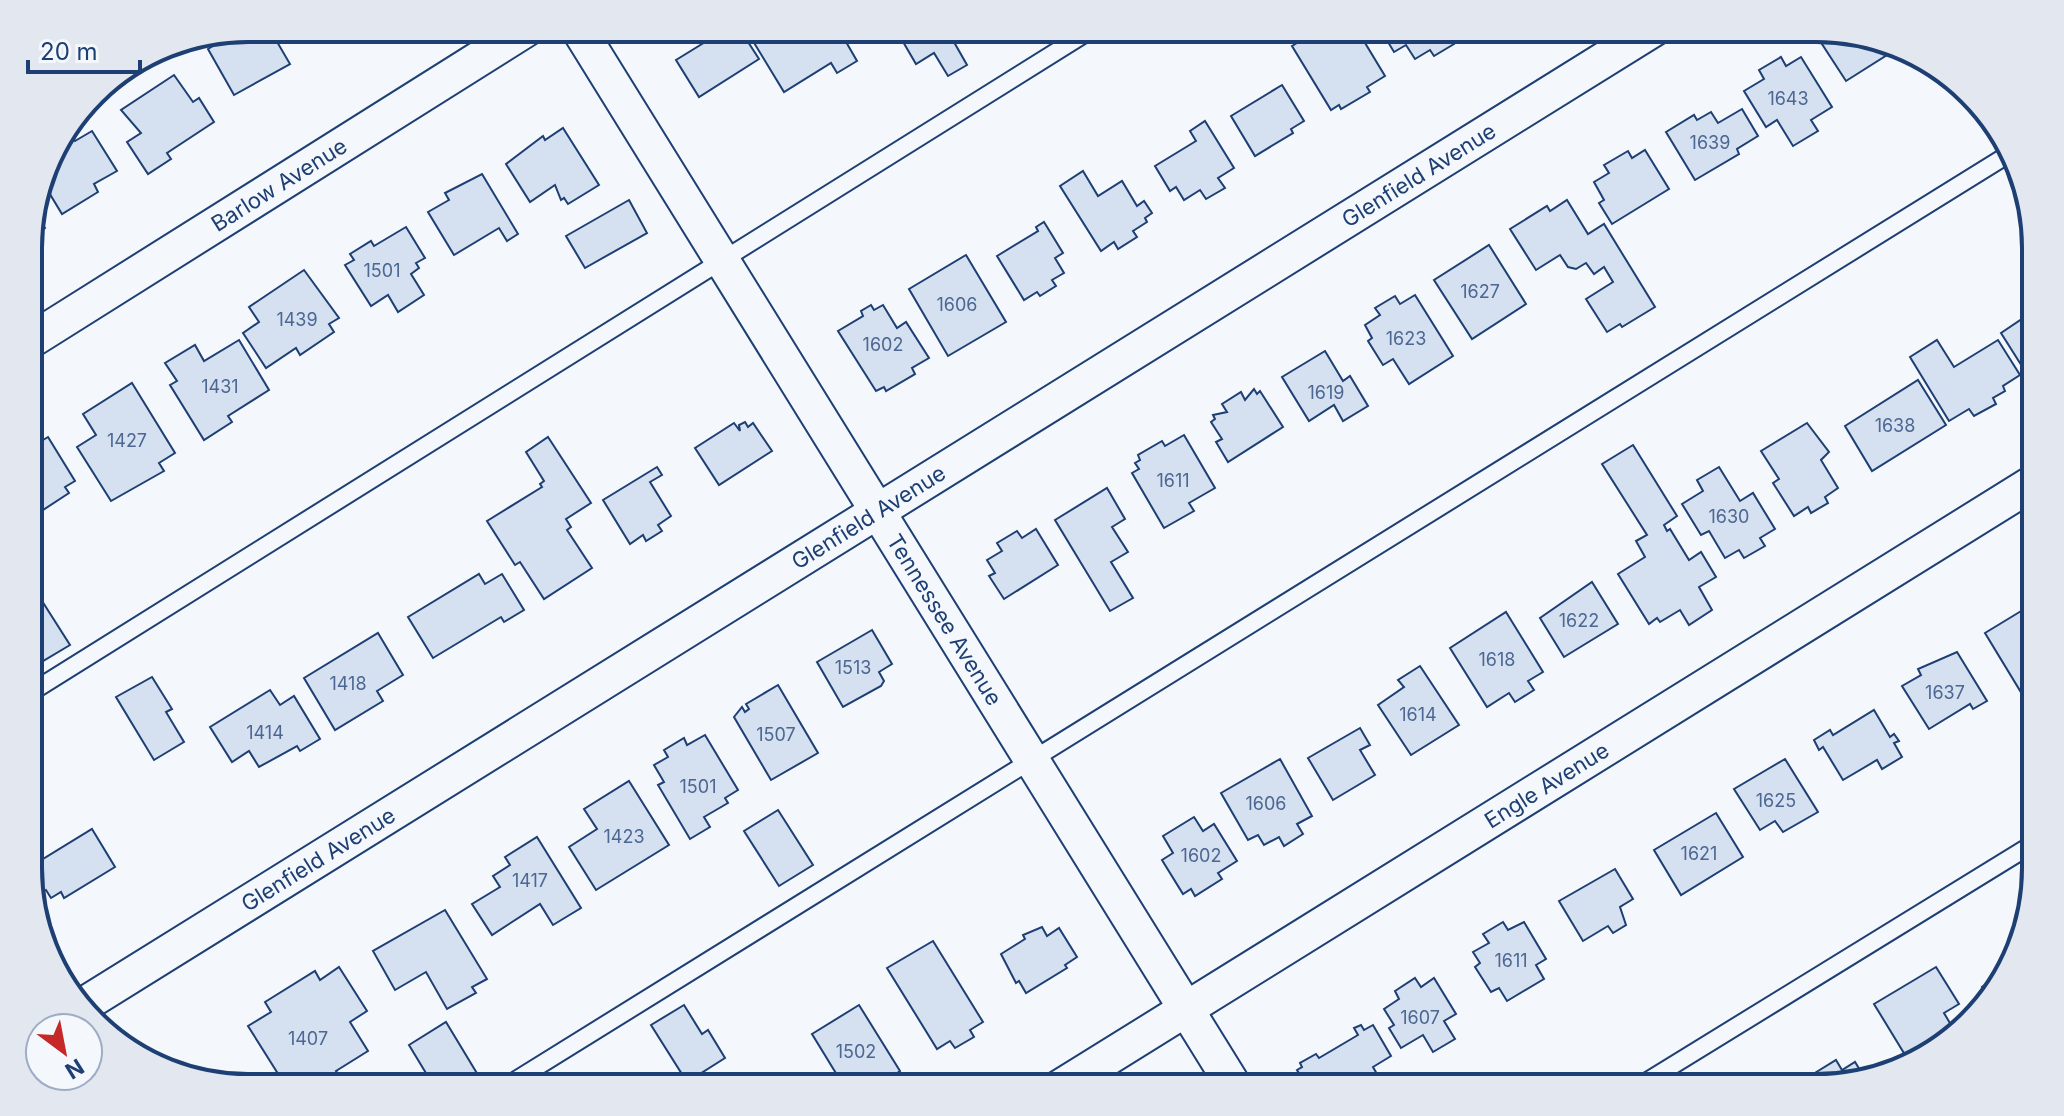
<svg xmlns="http://www.w3.org/2000/svg" width="2064" height="1116" font-family="Inter,sans-serif">
<rect width="100%" height="100%" fill="#f4f7fb"/>
<g fill="#d5e0f0" stroke="#1d3f73" stroke-width="2">
<path d="M269 28 290 64 234 95 208 49 241 29Z"/>
<path d="M307 28H345L315 42Z"/>
<path d="M728 28H739L759 59 699 97 676 60Z"/>
<path d="M745 28H815L812 30 816 37 838 28 857 61 837 73 831 63 784 92Z"/>
<path d="M895 28H946L967 65 948 76 934 53 916 64Z"/>
<path d="M1322 28H1356L1385 76 1367 87 1370 92 1341 109 1339 105 1331 110 1292 46Z"/>
<path d="M1387 28H1461L1449 37 1454 44 1434 56 1430 50 1415 59 1406 45 1394 52 1385 37 1391 34Z"/>
<path d="M1839 34 1885 47 1887 55 1846 81 1822 44Z"/>
<path d="M1781 57 1786 66 1801 57 1832 107 1811 120 1818 131 1793 146 1777 120 1766 127 1744 91 1764 79 1759 70Z"/>
<path d="M174 75 193 102 199 98 214 122 167 153 171 159 148 174 127 142 141 133 121 110Z"/>
<path d="M1282 85 1304 121 1291 129 1293 133 1255 156 1231 116Z"/>
<path d="M1742 109 1758 136 1737 149 1739 154 1695 180 1666 132 1694 115 1697 120 1711 112 1718 123Z"/>
<path d="M1205 121 1234 168 1218 178 1225 188 1206 199 1200 190 1184 200 1176 187 1170 191 1155 166 1196 141 1190 131Z"/>
<path d="M563 128 599 185 568 204 564 198 561 200 555 185 530 202 506 164 543 136 545 140Z"/>
<path d="M69 131 75 141 92 131 117 171 94 184 98 192 62 214 42 181 51 151Z"/>
<path d="M1645 150 1669 189 1612 224 1599 203 1604 200 1594 182 1609 173 1604 165 1628 151 1632 158Z"/>
<path d="M1083 171 1098 196 1122 181 1137 206 1144 201 1152 213 1145 218 1147 222 1133 231 1137 237 1118 249 1114 242 1101 251 1060 186Z"/>
<path d="M482 174 518 234 507 241 499 228 454 255 428 212 449 200 445 193Z"/>
<path d="M629 200 647 233 585 268 566 236Z"/>
<path d="M1567 200 1588 234 1604 224 1655 307 1622 327 1620 324 1607 332 1586 299 1613 282 1604 267 1594 274 1586 263 1576 269 1568 267 1560 255 1536 270 1510 229 1547 206 1550 211Z"/>
<path d="M33 209 45 228 30 238V220Z"/>
<path d="M1044 222 1063 253 1055 258 1064 273 1052 280 1056 286 1040 296 1037 292 1024 300 997 256 1038 231 1036 227Z"/>
<path d="M406 227 425 258 416 263 419 268 411 274 424 295 398 312 388 295 371 306 345 265 354 260 350 254 371 241 374 246Z"/>
<path d="M1489 245 1526 304 1472 339 1434 280Z"/>
<path d="M966 255 1006 322 948 356 909 289Z"/>
<path d="M304 270 339 318 329 324 334 332 300 355 296 348 266 368 243 333 259 322 249 307Z"/>
<path d="M1415 295 1453 356 1409 384 1393 359 1383 365 1368 341 1372 338 1365 325 1380 315 1375 308 1395 296 1400 304Z"/>
<path d="M871 305 874 310 883 305 897 328 906 322 929 358 912 368 915 374 886 391 884 387 876 391 838 331 863 316 861 311Z"/>
<path d="M2035 310 2036 366 2025 371 2001 333Z"/>
<path d="M239 340 269 390 228 416 232 422 204 440 170 385 177 381 165 363 195 345 204 361Z"/>
<path d="M1937 340 1954 367 1998 340 2020 375 2003 386 2005 391 1993 398 1996 404 1974 416 1969 409 1949 421 1910 357Z"/>
<path d="M1325 351 1343 381 1350 376 1368 406 1343 421 1334 405 1309 421 1282 377Z"/>
<path d="M1918 380 1946 425 1872 471 1845 426Z"/>
<path d="M132 383 175 453 159 463 164 471 111 501 77 447 96 435 83 414Z"/>
<path d="M1254 389 1257 394 1260 391 1283 427 1228 462 1216 442 1222 439 1211 422 1215 419 1213 415 1227 412 1222 404 1241 392 1245 400Z"/>
<path d="M745 422 748 427 753 423 772 451 719 485 695 448 734 423 740 431 739 425Z"/>
<path d="M1807 423 1829 452 1821 460 1838 488 1825 497 1828 503 1811 513 1808 507 1794 516 1773 483 1779 479 1761 451Z"/>
<path d="M1184 435 1215 488 1189 503 1194 511 1164 528 1132 473 1139 469 1135 463 1140 460 1138 455 1162 441 1165 446Z"/>
<path d="M48 437 75 481 65 487 69 493 40 512 36 505 30 509V448Z"/>
<path d="M548 437 591 503 566 519 571 527 567 530 592 568 544 599 520 562 515 565 487 521 542 487 540 484 544 481 526 452Z"/>
<path d="M1633 445 1677 516 1664 525 1667 531 1670 529 1689 560 1701 552 1716 577 1699 587 1712 610 1689 625 1680 610 1660 622 1657 618 1649 624 1618 574 1645 557 1636 541 1647 535 1602 464Z"/>
<path d="M657 467 662 475 650 482 671 516 658 525 662 531 646 541 643 535 630 544 603 500Z"/>
<path d="M1719 467 1740 501 1753 493 1775 529 1760 538 1765 546 1744 558 1739 550 1725 558 1709 531 1701 535 1682 504 1703 491 1697 480Z"/>
<path d="M1107 488 1125 519 1112 527 1128 552 1111 562 1133 598 1110 611 1055 520Z"/>
<path d="M1036 529 1058 565 1004 599 989 576 995 573 987 560 1002 551 997 543 1017 531 1022 538Z"/>
<path d="M479 574 485 584 502 574 524 610 504 622 501 617 433 658 408 617Z"/>
<path d="M30 582 70 645 43 661 38 652 30 658Z"/>
<path d="M1592 582 1618 624 1564 657 1540 618Z"/>
<path d="M2031 605 2036 613V717L1985 633Z"/>
<path d="M1506 612 1543 672 1528 681 1534 690 1515 702 1509 693 1487 707 1450 648Z"/>
<path d="M872 630 892 664 879 672 884 681 881 686 843 707 817 662Z"/>
<path d="M378 633 403 675 377 691 383 701 335 730 304 678Z"/>
<path d="M1957 652 1987 701 1973 709 1970 704 1929 729 1902 686 1921 675 1918 669Z"/>
<path d="M1420 666 1459 725 1411 755 1378 705 1404 687 1398 680Z"/>
<path d="M152 677 172 709 166 712 184 742 154 760 116 697Z"/>
<path d="M778 685 818 753 771 780 734 717 742 707 745 712 749 709 746 704Z"/>
<path d="M270 690 280 705 294 696 320 739 300 751 297 746 259 767 249 751 232 762 210 727Z"/>
<path d="M1874 710 1890 737 1894 734 1899 741 1894 743 1902 757 1882 769 1877 760 1843 780 1823 747 1819 750 1814 740 1830 730 1833 735Z"/>
<path d="M1360 728 1370 745 1360 750 1375 775 1333 800 1308 758Z"/>
<path d="M705 735 738 790 725 798 728 803 704 817 710 827 690 839 658 785 664 782 654 765 668 757 664 750 684 738 687 745Z"/>
<path d="M1280 759 1312 816 1297 824 1303 834 1284 846 1279 837 1264 845 1258 835 1248 840 1221 793Z"/>
<path d="M1785 759 1818 812 1783 832 1775 821 1760 830 1734 789Z"/>
<path d="M629 781 669 845 596 890 569 847 597 829 584 809Z"/>
<path d="M778 810 813 865 779 886 744 831Z"/>
<path d="M1716 813 1743 857 1681 895 1654 850Z"/>
<path d="M1194 817 1203 831 1214 824 1237 861 1218 873 1222 879 1195 896 1191 889 1183 894 1162 860 1173 853 1163 836Z"/>
<path d="M92 829 115 867 64 898 61 892 51 898 46 890 31 899 30 863 33 865Z"/>
<path d="M537 837 581 908 553 925 540 904 492 935 472 904 500 887 493 876 510 865 505 857Z"/>
<path d="M1615 869 1633 899 1620 907 1626 925 1613 933 1608 926 1583 941 1559 901Z"/>
<path d="M445 910 487 979 472 987 476 993 447 1009 426 972 395 990 373 951Z"/>
<path d="M1503 922 1508 930 1524 922 1546 959 1536 965 1544 979 1507 1001 1499 988 1491 992 1475 967 1480 963 1473 952 1489 943 1483 934Z"/>
<path d="M1042 927 1047 936 1059 928 1077 957 1065 965 1067 968 1026 993 1019 981 1016 983 1001 954 1025 939 1023 935Z"/>
<path d="M933 941 983 1022 970 1030 974 1037 955 1048 950 1041 937 1049 887 968Z"/>
<path d="M339 967 367 1011 350 1022 368 1051 336 1071 347 1088H287L248 1026 271 1012 265 1002 315 971 320 980Z"/>
<path d="M1936 967 1959 1004 1944 1013 1954 1030 1926 1058 1910 1063 1874 1004Z"/>
<path d="M2009 968 2007 977 1989 996 1982 987Z"/>
<path d="M1415 978 1421 987 1434 978 1456 1014 1444 1021 1455 1039 1433 1052 1423 1035 1401 1048 1389 1028 1394 1025 1384 1009 1399 999 1395 991Z"/>
<path d="M684 1005 702 1034 708 1030 725 1058 687 1082 651 1025Z"/>
<path d="M859 1005 900 1071 877 1088H845L812 1034Z"/>
<path d="M446 1022 481 1080 468 1088H435L409 1045Z"/>
<path d="M1361 1025 1364 1030 1373 1025 1391 1056 1373 1067 1385 1088H1308L1297 1070 1302 1067 1300 1063 1316 1054 1319 1058 1358 1035 1354 1028Z"/>
<path d="M1836 1060 1842 1070 1855 1062 1863 1075 1875 1067 1879 1073 1830 1088H1817L1810 1076Z"/>
<path d="M746 1074 754 1088H724Z"/>
</g>
<g fill="none" stroke-linecap="round" stroke-linejoin="round">
<g stroke="#1d3f73" stroke-width="20">
<g id="service">
<path d="M30 693 1094 28"/>
<path d="M503 1088 2009 154"/>
<path d="M1636 1088 2036 842"/>
</g>
</g>
<g stroke="#1d3f73" stroke-width="38">
<g id="minor">
<path id="s1" d="M578 28 1235 1088"/>
<path id="s2" d="M30 341 528 28"/>
<path id="s3" d="M82 1006 1655 28"/>
<path id="s4" d="M1059 1088 2036 481"/>
</g>
</g>
<use href="#service" stroke="#f4f7fb" stroke-width="16"/>
<use href="#minor" stroke="#f4f7fb" stroke-width="34"/>
</g>
<g text-anchor="middle" stroke-width="6" stroke-linejoin="round" paint-order="stroke">
<g font-size="18" fill="#4b6792">
<text x="1788" y="105">1643</text>
<text x="1710" y="149">1639</text>
<text x="382" y="277">1501</text>
<text x="1480" y="298">1627</text>
<text x="957" y="311">1606</text>
<text x="297" y="326">1439</text>
<text x="1406" y="345">1623</text>
<text x="883" y="351">1602</text>
<text x="220" y="393">1431</text>
<text x="1326" y="399">1619</text>
<text x="1895" y="432">1638</text>
<text x="127" y="447">1427</text>
<text x="1173" y="487">1611</text>
<text x="1729" y="523">1630</text>
<text x="1579" y="627">1622</text>
<text x="1497" y="666">1618</text>
<text x="853" y="674">1513</text>
<text x="348" y="690">1418</text>
<text x="1945" y="699">1637</text>
<text x="1418" y="721">1614</text>
<text x="265" y="739">1414</text>
<text x="776" y="741">1507</text>
<text x="698" y="793">1501</text>
<text x="1776" y="807">1625</text>
<text x="1266" y="810">1606</text>
<text x="624" y="843">1423</text>
<text x="1699" y="860">1621</text>
<text x="1201" y="862">1602</text>
<text x="530" y="887">1417</text>
<text x="1511" y="967">1611</text>
<text x="1420" y="1024">1607</text>
<text x="308" y="1045">1407</text>
<text x="856" y="1058">1502</text>
</g>
<g font-size="22" fill="#1d3f73" stroke="#f4f7fb">
<text dy="8" stroke="none"><textPath href="#s3" startOffset="1574">Glenfield Avenue</textPath></text>
<text dy="8" stroke="none"><textPath href="#s2" startOffset="294">Barlow Avenue</textPath></text>
<text dy="8" stroke="none"><textPath href="#s3" startOffset="926">Glenfield Avenue</textPath></text>
<text dy="8" stroke="none"><textPath href="#s1" startOffset="696">Tennessee Avenue</textPath></text>
<text dy="8" stroke="none"><textPath href="#s4" startOffset="574">Engle Avenue</textPath></text>
<text dy="8" stroke="none"><textPath href="#s3" startOffset="278">Glenfield Avenue</textPath></text>
</g>
</g>
<path d="M0 0H2064V1116H0ZM248 42H1816A206 206 0 0 1 2022 248V868A206 206 0 0 1 1816 1074H248A206 206 0 0 1 42 868V248A206 206 0 0 1 248 42Z" fill="#e3e8f0" fill-rule="evenodd"/>
<path fill="none" stroke="#1d3f73" stroke-width="4" d="M248 42H1816A206 206 0 0 1 2022 248V868A206 206 0 0 1 1816 1074H248A206 206 0 0 1 42 868V248A206 206 0 0 1 248 42Z"/>
<g transform="translate(64 1052) rotate(148)"><circle r="38" fill="#f4f7fb" stroke="#9eadc5" stroke-width="2"/>
<path d="M0-6L14 30L0 20L-14 30Z" fill="#c62828"/>
<text y="-12" font-size="22" font-weight="bold" text-anchor="middle" fill="#1d3f73">N</text>
</g>
<path d="M28 60v12h112v-12" fill="none" stroke="#1d3f73" stroke-width="4"/>
<text x="40" y="60" font-size="24" fill="#1d3f73" stroke="#f4f7fb" stroke-width="6" paint-order="stroke">20 m</text>
</svg>
